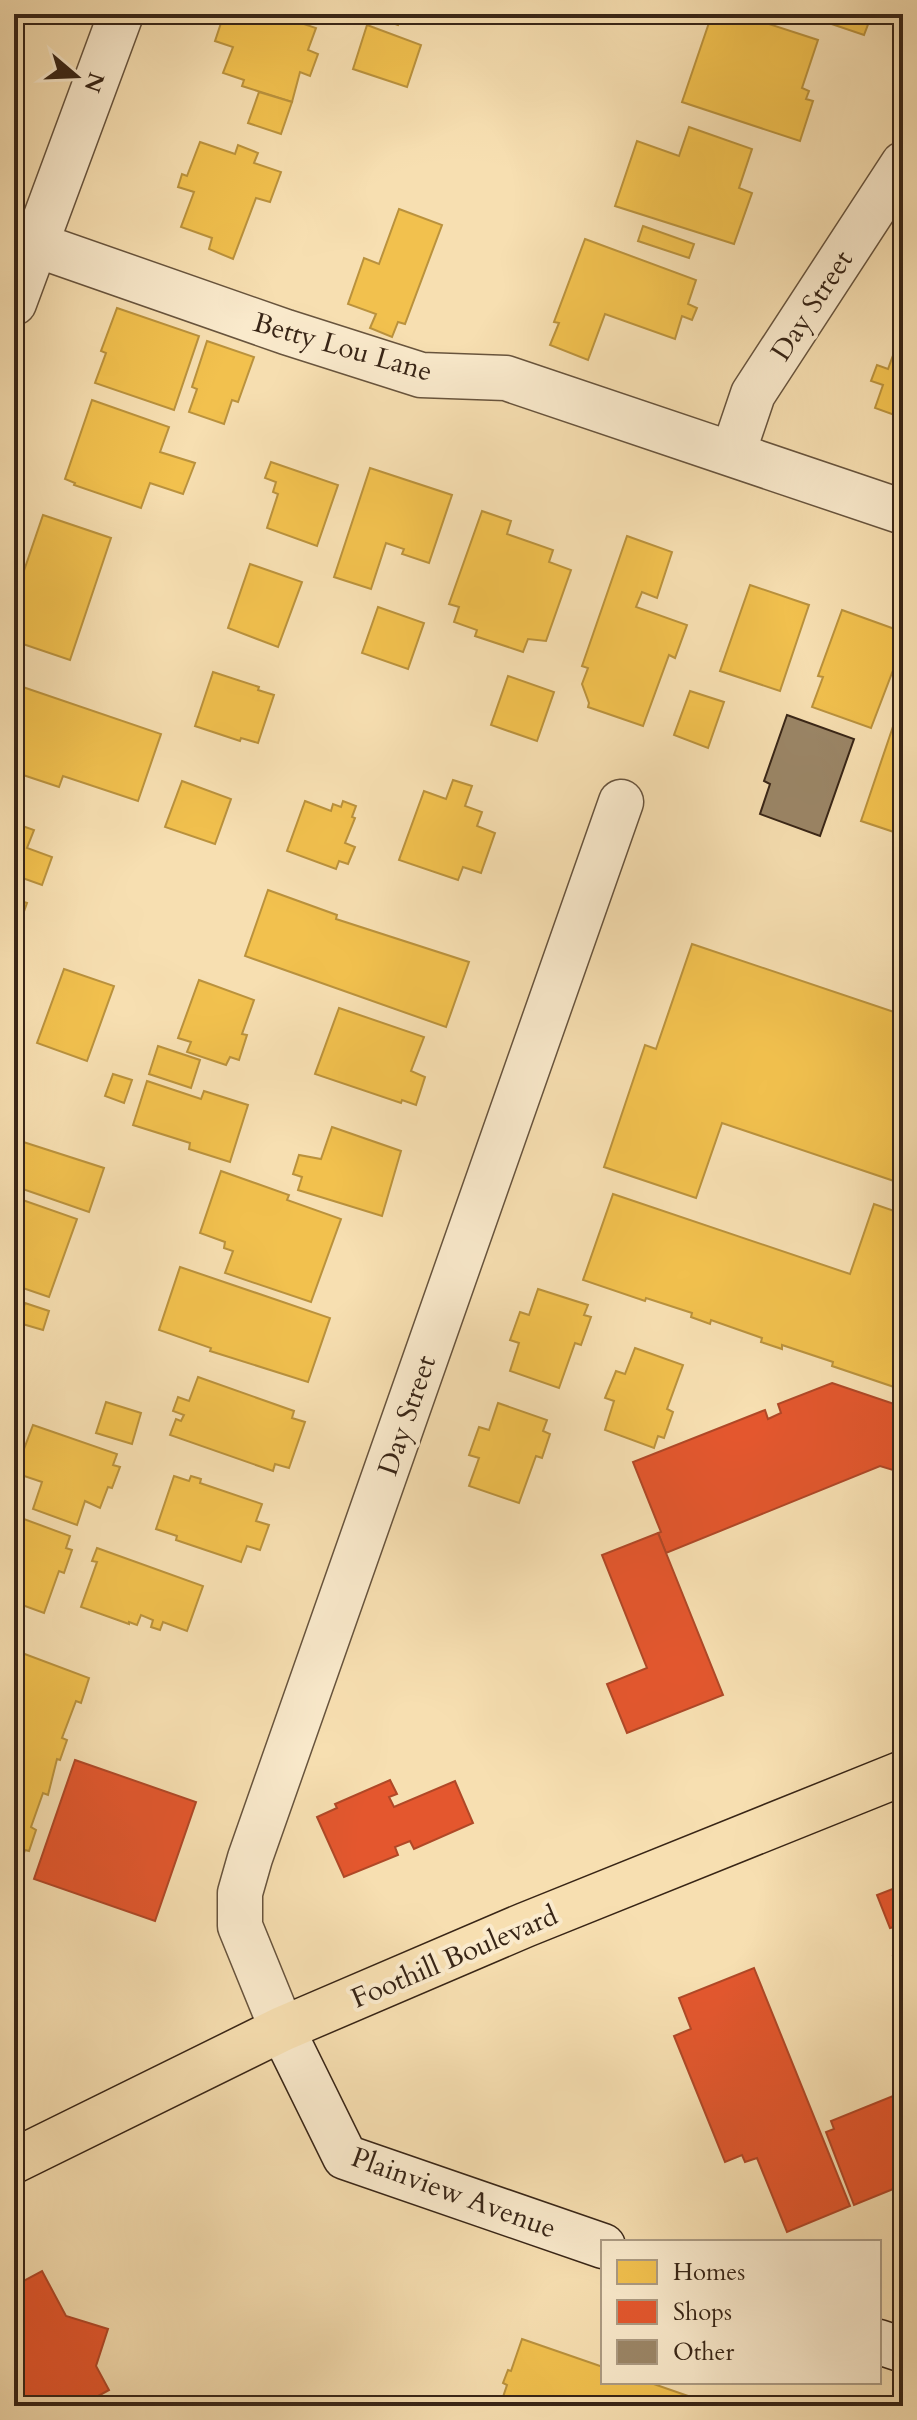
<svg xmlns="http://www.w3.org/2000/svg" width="917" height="2420" font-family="Cardo,serif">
<rect width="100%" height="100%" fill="#f7dfb1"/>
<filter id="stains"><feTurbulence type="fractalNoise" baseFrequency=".0025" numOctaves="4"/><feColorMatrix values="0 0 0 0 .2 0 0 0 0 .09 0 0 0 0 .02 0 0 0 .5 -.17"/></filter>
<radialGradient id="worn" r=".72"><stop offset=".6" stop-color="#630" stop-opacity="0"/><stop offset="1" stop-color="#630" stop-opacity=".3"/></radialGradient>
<g fill="#f2c14e" stroke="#ba923d" stroke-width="2">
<path d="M224 14H274L316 28 308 50 318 54 310 76 300 72 292 102 242 86 244 80 223 73 233 47 215 41Z"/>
<path d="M366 14H402L398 25Z"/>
<path d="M712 14H738L818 40 802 88 809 91 806 99 813 101 800 141 682 102Z"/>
<path d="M802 14H872L864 35Z"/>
<path d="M367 25 421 45 407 87 353 69Z"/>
<path d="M259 92 292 102 281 134 248 123Z"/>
<path d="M689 127 752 149 739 188 752 193 734 244 615 206 637 141 679 156Z"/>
<path d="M200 142 235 154 238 145 258 153 254 163 281 172 270 202 256 198 233 259 209 249 212 238 181 227 194 192 178 187 182 174 187 176Z"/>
<path d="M399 209 442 225 405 324 398 322 392 337 370 328 376 314 348 304 364 258 379 264Z"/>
<path d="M643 226 694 244 689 258 638 241Z"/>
<path d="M585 239 696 280 688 304 697 308 692 320 682 316 675 339 605 314 588 360 550 345 559 323 554 322Z"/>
<path d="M117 308 199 336 174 410 95 383 106 353 101 351Z"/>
<path d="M207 341 254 357 238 402 232 400 224 424 189 412 197 389 192 387Z"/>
<path d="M896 347 903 350V418L875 408 883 385 871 381 877 365 888 369Z"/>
<path d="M92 400 169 427 160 452 195 463 183 494 150 483 141 508 74 485 75 483 65 479Z"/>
<path d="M271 462 338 485 317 546 267 528 278 494 273 492 276 482 265 478Z"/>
<path d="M370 468 452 495 429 563 402 554 404 549 386 543 371 589 334 577Z"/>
<path d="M482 511 511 521 507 534 553 550 549 562 571 570 546 641 528 639 523 652 475 636 477 630 454 622 459 607 449 604Z"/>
<path d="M43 515 111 538 70 660 14 641V600Z"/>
<path d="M627 536 672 552 657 598 642 592 636 607 687 625 675 658 669 655 643 726 588 707 589 703 582 684 588 668 582 666Z"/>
<path d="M250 564 302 582 278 647 228 628Z"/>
<path d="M750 585 809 605 780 691 720 671Z"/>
<path d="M378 607 424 623 408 669 362 653Z"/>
<path d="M842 610 903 632V644L871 728 812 707 823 677 818 676Z"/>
<path d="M213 672 259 687 258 690 274 695 258 743 241 738 240 741 195 726Z"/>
<path d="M508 676 554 692 537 741 491 725Z"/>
<path d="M14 684 161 734 138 801 63 776 59 787 14 772 20 746 14 744Z"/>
<path d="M690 691 724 702 708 748 674 735Z"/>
<path d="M903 697V835L861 821Z"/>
<path d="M453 780 472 786 465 806 482 812 477 826 495 833 481 873 463 867 458 880 399 860 424 791 446 799Z"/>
<path d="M182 781 231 799 215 844 165 827Z"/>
<path d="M305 801 331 811 333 804 341 807 343 801 356 806 352 817 355 818 345 843 355 847 348 864 339 861 336 869 287 851Z"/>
<path d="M14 823 34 830 27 848 52 857 42 885 14 875Z"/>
<path d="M268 890 337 915 336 919 469 962 446 1027 245 956Z"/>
<path d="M14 899 27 903 14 940Z"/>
<path d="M692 944 903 1015V1184L722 1123 696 1198 604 1167 645 1045 656 1049Z"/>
<path d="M64 969 114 986 87 1061 37 1043Z"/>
<path d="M199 980 254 1000 242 1034 247 1035 239 1060 230 1057 226 1065 187 1052 191 1042 178 1038Z"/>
<path d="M339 1008 424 1037 411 1071 425 1077 416 1105 402 1100 401 1103 315 1074Z"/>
<path d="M158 1046 200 1060 191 1088 149 1074Z"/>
<path d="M113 1074 132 1080 124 1103 105 1096Z"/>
<path d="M147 1081 201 1099 204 1091 248 1105 230 1162 189 1149 190 1143 133 1125Z"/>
<path d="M332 1127 401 1151 382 1216 298 1190 302 1177 293 1174 299 1155 321 1159Z"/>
<path d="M14 1139 104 1168 89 1212 14 1186Z"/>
<path d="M221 1171 289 1195 287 1200 341 1219 311 1302 225 1273 233 1251 224 1248 225 1242 200 1233Z"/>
<path d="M613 1194 850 1274 874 1204 903 1214V1390L832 1366 833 1362 782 1345V1349L761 1342 762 1338 711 1320 710 1324 691 1317 692 1313 646 1298 645 1301 583 1280Z"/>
<path d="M14 1197 77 1219 49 1297 14 1285Z"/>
<path d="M180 1267 330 1318 308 1382 210 1351 211 1348 159 1330Z"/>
<path d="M538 1289 588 1305 584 1315 591 1317 581 1345 575 1343 559 1388 510 1371 519 1343 510 1340 520 1312 529 1315Z"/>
<path d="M14 1295 22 1298 14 1321Z"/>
<path d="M25 1303 49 1311 43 1330 19 1323Z"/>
<path d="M635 1348 683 1365 667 1409 673 1412 664 1438 658 1436 654 1448 605 1430 614 1401 605 1398 616 1371 625 1374Z"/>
<path d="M198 1377 294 1411 292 1418 305 1422 289 1468 275 1464 273 1471 170 1435 176 1419 181 1421 184 1415 173 1411 178 1397 189 1401Z"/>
<path d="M106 1402 141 1413 132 1444 96 1433Z"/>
<path d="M498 1403 547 1420 543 1431 550 1434 542 1458 536 1456 519 1503 469 1486 479 1458 469 1455 479 1427 489 1430Z"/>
<path d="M33 1425 117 1454 113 1465 120 1467 112 1488 108 1487 100 1508 85 1501 77 1525 33 1509 42 1482 15 1473Z"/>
<path d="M174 1476 189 1481 191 1476 201 1479 200 1483 262 1504 256 1521 269 1525 260 1550 247 1546 241 1562 176 1540 177 1536 156 1529Z"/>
<path d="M21 1518 70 1536 66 1548 72 1550 64 1573 59 1571 44 1613 14 1602V1524L19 1525Z"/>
<path d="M97 1548 203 1586 187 1631 163 1622 160 1630 151 1627 153 1620 141 1615 137 1625 129 1622V1624L81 1607 97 1562 92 1561Z"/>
<path d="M14 1650 89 1678 81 1703 76 1701 62 1738 67 1740 60 1760 57 1759 48 1795 43 1793 31 1827 36 1830 29 1851 25 1850 20 1865H22L16 1883 14 1882Z"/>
<path d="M522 2339 603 2367V2382H648L714 2405 500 2406 507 2385 503 2383 508 2370 511 2371Z"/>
</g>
<g fill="#e4572e" stroke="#b04827" stroke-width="2">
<path d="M832 1383 903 1407V1473L880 1466 666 1553 658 1533 661 1532 633 1462 765 1410 768 1419 781 1413 778 1404Z"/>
<path d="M658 1533 723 1695 627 1733 607 1684 647 1668 602 1555Z"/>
<path d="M75 1760 196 1802 155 1921 34 1879Z"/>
<path d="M390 1780 397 1794 389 1797 394 1807 455 1781 473 1823 414 1849 410 1841 395 1847 398 1855 344 1877 317 1817 337 1808 335 1804Z"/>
<path d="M903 1885V1951L894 1927 890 1928 877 1895Z"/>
<path d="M903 1952V1980L893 1956Z"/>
<path d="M754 1968 850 2206 787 2232 757 2158 745 2162 742 2155 725 2162 674 2036 691 2029 679 1998Z"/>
<path d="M903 2092V2185L854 2205 826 2132 834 2129 831 2121Z"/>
<path d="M42 2271 66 2316 108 2329 96 2366 109 2390 80 2406H14V2286Z"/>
</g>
<path fill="#9b8667" stroke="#382516" stroke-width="2" d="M787 715 854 739 820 836 760 814 770 784 764 781Z"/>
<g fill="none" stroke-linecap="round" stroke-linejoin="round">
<g stroke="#68543d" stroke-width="47">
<g id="street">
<path d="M14 237 286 332 421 375 506 378 903 512"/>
<path d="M14 303 121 14"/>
<path d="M733 453 753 394 903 164"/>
<path d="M282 2029 240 1926V1893L250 1858 621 802"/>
</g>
</g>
<g stroke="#382516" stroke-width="47">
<g id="secondary">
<path d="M282 2029 345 2157 603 2246"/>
<path d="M879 2342 903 2350"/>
</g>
</g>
<g stroke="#382516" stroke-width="47">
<path id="primary" d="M14 2161 282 2029 525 1925 903 1773"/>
</g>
<use href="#street" stroke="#faeacc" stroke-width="44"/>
<use href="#secondary" stroke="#faeacc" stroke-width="44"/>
<use href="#primary" stroke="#f7dfb1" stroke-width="44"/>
</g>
<g text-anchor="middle" stroke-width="8" stroke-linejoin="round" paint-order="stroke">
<g font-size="28" fill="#382516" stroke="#faeacc">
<text transform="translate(811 305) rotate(-57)" y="10">Day Street</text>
<text transform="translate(343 346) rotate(16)" y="10">Betty Lou Lane</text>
<text transform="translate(406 1415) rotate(-71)" y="10">Day Street</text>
<text transform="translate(454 1956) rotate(-23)" y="10">Foothill Boulevard</text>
<text transform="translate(454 2192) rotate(20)" y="10">Plainview Avenue</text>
</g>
</g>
<rect width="917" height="2420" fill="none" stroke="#f7dfb1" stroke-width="48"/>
<rect x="16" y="16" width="885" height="2388" fill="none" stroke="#382516" stroke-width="4"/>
<rect x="24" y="24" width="869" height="2372" fill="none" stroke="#382516" stroke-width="2"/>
<rect x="601" y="2240" width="280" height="144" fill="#faeacc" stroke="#ac9b83" stroke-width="2"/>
<rect x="617" y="2260" width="40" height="24" fill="#f2c14e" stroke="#ac9b83" stroke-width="2"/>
<text x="673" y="2280" font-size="24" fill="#382516">Homes</text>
<rect x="617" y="2300" width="40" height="24" fill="#e4572e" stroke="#ac9b83" stroke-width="2"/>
<text x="673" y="2320" font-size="24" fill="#382516">Shops</text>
<rect x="617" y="2340" width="40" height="24" fill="#9b8667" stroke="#ac9b83" stroke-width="2"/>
<text x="673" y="2360" font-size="24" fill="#382516">Other</text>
<g transform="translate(76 76) rotate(109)" stroke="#faeacc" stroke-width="6" paint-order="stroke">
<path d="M0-6L14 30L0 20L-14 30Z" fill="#382516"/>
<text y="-12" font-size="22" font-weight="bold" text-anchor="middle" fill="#382516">N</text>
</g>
<rect width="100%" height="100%" filter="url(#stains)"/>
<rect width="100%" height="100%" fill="url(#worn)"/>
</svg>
